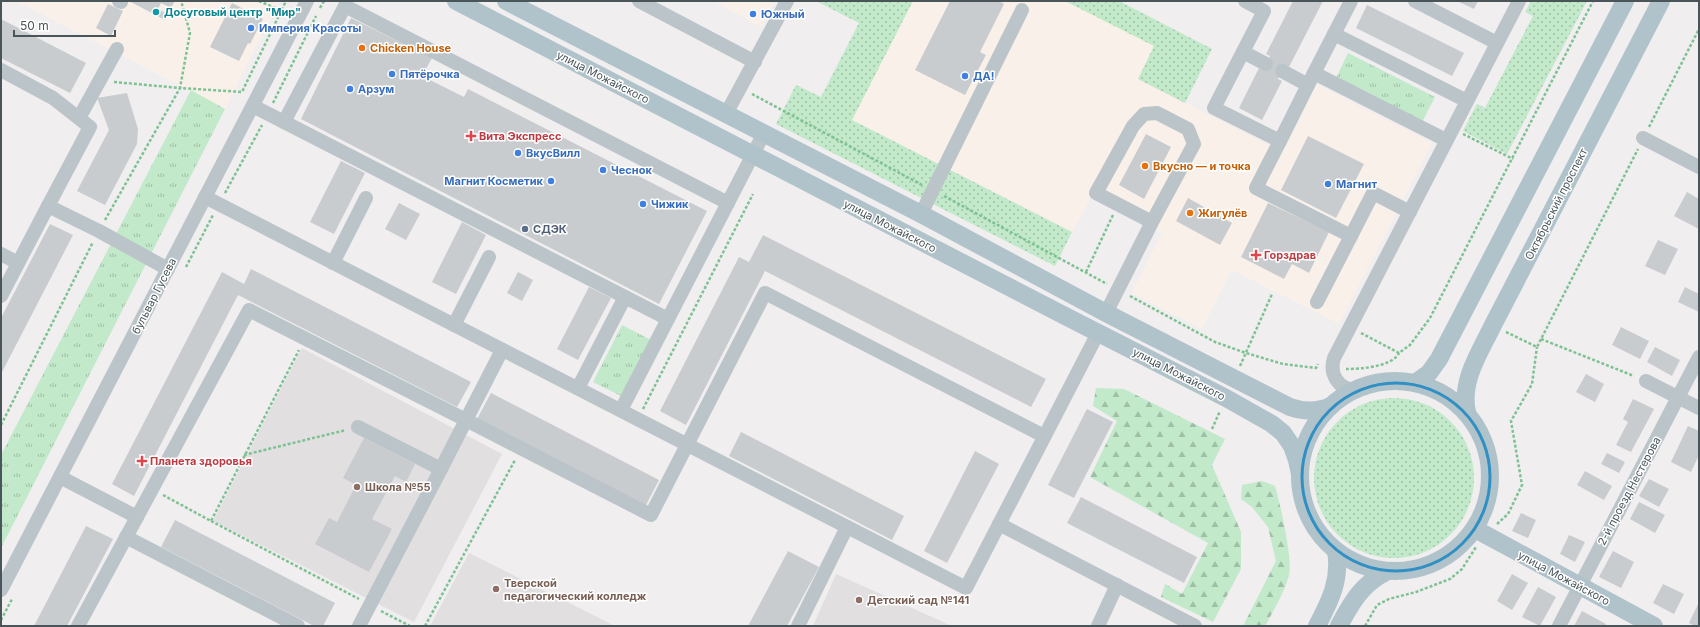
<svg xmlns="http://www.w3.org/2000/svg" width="1700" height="627" font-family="Inter,sans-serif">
<defs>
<pattern id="grass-dots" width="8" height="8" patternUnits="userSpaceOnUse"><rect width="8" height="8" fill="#c2e9c9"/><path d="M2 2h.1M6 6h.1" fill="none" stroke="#a0c0a6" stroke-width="1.8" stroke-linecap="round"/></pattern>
<pattern id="forest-firs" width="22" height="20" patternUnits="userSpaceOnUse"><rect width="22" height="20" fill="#c2e9c9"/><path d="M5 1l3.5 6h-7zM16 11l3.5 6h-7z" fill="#a0c0a6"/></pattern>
<pattern id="park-tufts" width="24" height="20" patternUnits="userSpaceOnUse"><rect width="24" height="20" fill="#c2e9c9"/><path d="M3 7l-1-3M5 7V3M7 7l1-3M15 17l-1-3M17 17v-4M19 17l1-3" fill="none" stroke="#a0c0a6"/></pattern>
</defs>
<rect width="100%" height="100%" fill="#f0eeef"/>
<g fill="#f9f1e9">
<path d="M16 1H279L225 109Z"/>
<path d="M713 1H775L761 27Z"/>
<path d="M913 1H1065L1154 46 1138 79 1282 152 1316 84 1432 143 1339 324 1232 270 1202 329 1132 293 1162 233 1091 197 1072 232 852 120Z"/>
</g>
<g fill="#e1dfe0">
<path d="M302 348 502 454 414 622 213 521Z"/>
<path d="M469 553 615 626H430Z"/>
<path d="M836 574 952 626H813Z"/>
</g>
<g fill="url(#grass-dots)">
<path d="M816 1H913L852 120 1072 232 1055 266 776 124 796 85 821 97 859 23Z"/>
<path d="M1065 1H1119L1212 49 1185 103 1138 79 1154 46Z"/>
<path d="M1531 1H1587L1507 154 1463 131 1477 104 1485 108 1533 16 1525 12Z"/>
<circle cx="1394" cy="478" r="80"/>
</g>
<g fill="url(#forest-firs)">
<path d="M1096 388 1124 389 1225 439 1212 465 1241 532V569L1213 622 1161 597 1165 584 1182 594 1208 543 1090 477 1117 421 1093 406Z"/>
<path d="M1262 481 1275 486C1280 503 1293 560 1289 575 1284 593 1274 610 1265 626H1243L1276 561 1268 527 1252 507 1241 499 1242 485Z"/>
</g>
<g fill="url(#park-tufts)">
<path d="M1348 53 1435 97 1421 124 1335 80Z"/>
<path d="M191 90 225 109 1 548V455Z"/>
<path d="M622 325 651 340 623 397 593 382Z"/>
</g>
<g fill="#c9cccf">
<path d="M129 1H175L171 8 161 3 158 9 168 14 165 20Z"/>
<path d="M950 1H999L1004 4 980 52 986 55 965 95 915 70Z"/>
<path d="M1293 1H1323L1289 67 1285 65 1278 79 1282 81 1262 120 1239 108 1259 68 1263 70 1270 56 1266 54Z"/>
<path d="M1457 1H1478L1474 9Z"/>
<path d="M232 3 263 19 250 44 248 43 239 61 210 47Z"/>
<path d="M108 4 123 11 111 36 96 28Z"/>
<path d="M1367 5 1464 53 1452 76 1356 28Z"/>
<path d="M351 18 432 58 422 76 464 97 468 89 707 211 659 304 301 119Z"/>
<path d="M1 19 86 63 70 93 1 58Z"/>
<path d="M127 93 138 129 137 144 105 205 77 191 109 130 97 98Z"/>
<path d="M1146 134 1171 147 1144 199 1119 185Z"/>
<path d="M1308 136 1364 164 1336 218 1281 190Z"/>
<path d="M341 161 365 173 334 234 310 222Z"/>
<path d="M1687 192 1699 199V229L1674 216Z"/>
<path d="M1188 198 1232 223 1220 245 1176 221Z"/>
<path d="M399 203 420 214 406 240 385 229Z"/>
<path d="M1268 203 1329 232 1309 273 1292 264 1284 279 1241 257Z"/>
<path d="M462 222 486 235 456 294 432 282Z"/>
<path d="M50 224 73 235 1 374V318Z"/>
<path d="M763 235 1046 379 1031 407 765 271 686 425 660 411 739 257 749 262Z"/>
<path d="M1658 240 1678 249 1665 275 1645 266Z"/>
<path d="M251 269 471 382 457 407 238 295 134 496 112 484 222 272 244 284Z"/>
<path d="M518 272 533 280 522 301 507 293Z"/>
<path d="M589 287 611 298 578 360 557 349Z"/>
<path d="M1685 287 1699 294V312L1678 302Z"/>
<path d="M1621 327 1649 341 1640 359 1612 345Z"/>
<path d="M1655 347 1680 360 1672 376 1647 362Z"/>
<path d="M1586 374 1604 384 1595 402 1576 392Z"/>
<path d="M491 393 659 480 646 505 477 419Z"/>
<path d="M1633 399 1654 409 1631 452 1616 445 1628 422 1623 419Z"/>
<path d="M1087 409 1113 422 1074 498 1048 485Z"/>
<path d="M1688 426 1699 431V455L1691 472 1671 462Z"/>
<path d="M741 432 904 516 892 540 729 456Z"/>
<path d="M364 438 415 464 406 482 395 476 372 519 392 529 369 572 315 544 329 518 337 522 356 485 343 478Z"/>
<path d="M975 451 999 464 947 563 924 551Z"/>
<path d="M1607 453 1625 462 1619 473 1601 464Z"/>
<path d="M1585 471 1612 486 1604 500 1577 485Z"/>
<path d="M1649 479 1669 489 1659 507 1639 496Z"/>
<path d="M1081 497 1197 557 1184 583 1067 523Z"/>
<path d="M1639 502 1665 515 1655 533 1630 519Z"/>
<path d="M1521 513 1536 520 1528 538 1512 531Z"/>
<path d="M175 520 335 603 323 626H314L161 547Z"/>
<path d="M86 526 113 539 67 626H34Z"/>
<path d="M1569 535 1585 542 1575 562 1560 554Z"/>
<path d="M788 551 819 567 787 626H748Z"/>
<path d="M1613 551 1634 562 1621 588 1599 577Z"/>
<path d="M1512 574 1528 583 1512 610 1497 601Z"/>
<path d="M1663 584 1684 594 1674 614 1653 603Z"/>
<path d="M1538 587 1556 597 1540 626 1522 617Z"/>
<path d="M1699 602V626H1695L1689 623Z"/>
<path d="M1582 611 1606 624 1605 626H1574Z"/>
</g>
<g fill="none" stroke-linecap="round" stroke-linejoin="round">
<g stroke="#7ec293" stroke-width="2.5" stroke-dasharray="3 2" stroke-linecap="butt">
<path d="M259 1 282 11"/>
<path d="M320 8 324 1"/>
<path d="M114 82 180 88 190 33 182 4 183 1"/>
<path d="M752 94 922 185"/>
<path d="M273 103 316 16"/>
<path d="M1649 127 1699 29"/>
<path d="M1463 134 1513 159"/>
<path d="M225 193 262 125"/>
<path d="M944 196 1107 284"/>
<path d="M105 220 180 88 242 92 286 1"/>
<path d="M186 267 213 215"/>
<path d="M1086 272 1113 215"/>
<path d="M1130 296 1215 342 1246 353 1283 364 1316 368 1318 364"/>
<path d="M1506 332 1537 347 1638 149"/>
<path d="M1361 333 1399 353 1410 345 1430 318 1593 1"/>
<path d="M1541 339 1634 376"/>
<path d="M1240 366 1272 294"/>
<path d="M1346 369C1360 369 1392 367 1399 353"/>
<path d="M643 409 753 194"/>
<path d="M1 425 93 242"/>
<path d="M1212 429 1220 411"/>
<path d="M244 455 346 430"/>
<path d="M163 495 211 521 299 350"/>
<path d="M211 521 359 599"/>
<path d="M1497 524 1508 514 1522 485 1511 421 1532 384 1537 347"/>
<path d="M381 611 410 626"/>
<path d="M1 620 12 599"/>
<path d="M425 626 515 460"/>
<path d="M1365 626 1377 605 1389 599 1416 592 1450 579 1462 569 1476 547"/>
</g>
<g stroke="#bbc5c9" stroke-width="14">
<path d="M119 1 121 2"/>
<path d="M639 1 755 62"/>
<path d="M1245 1 1264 11 1214 108 1280 141 1314 73 1446 140"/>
<path d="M1415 1 1497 43"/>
<path d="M1334 34 1467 101"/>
<path d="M1243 52 1266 64"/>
<path d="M1 70 53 98 90 127 48 206 99 231 168 269"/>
<path d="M1282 71 1308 85"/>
<path d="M1314 73 1351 1"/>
<path d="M253 106 668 319"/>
<path d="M726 114 787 1"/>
<path d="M79 118 117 49"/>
<path d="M284 122 345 6 728 203"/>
<path d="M1643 138 1699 167"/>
<path d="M1280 141 1256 188 1351 236 1373 193 1410 212"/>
<path d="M205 197 966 588 1098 333"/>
<path d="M921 214 1022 10"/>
<path d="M1 254 18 263"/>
<path d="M333 263 366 198"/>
<path d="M1 296 48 206"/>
<path d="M1317 302 1351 236"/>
<path d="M1106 313 1152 222 1194 144 1188 129 1157 113 1144 114 1133 126 1096 193 1152 222"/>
<path d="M454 325 489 257"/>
<path d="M1646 381 1699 408"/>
<path d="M578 388 625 297"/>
<path d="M1355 390C1338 389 1329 374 1334 358L1519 1"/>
<path d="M621 410 764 133"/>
<path d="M358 427 441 469 466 420 651 515 765 293 1044 436"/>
<path d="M60 477 137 517"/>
<path d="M999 524 1195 626"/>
<path d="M126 537 298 626"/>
<path d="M1 590 307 1"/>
<path d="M78 626 249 310 466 420 502 350"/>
<path d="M359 626 441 469"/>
<path d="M798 626 847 527"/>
<path d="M1098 626 1117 585"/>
<path d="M1559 626 1699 357"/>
</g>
<g stroke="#b1c3ca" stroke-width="18">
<path d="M456 1 1069 318 1226 398 1272 424 1283 433 1292 446 1297 460 1300 474"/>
<path d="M506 1 921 214 1106 313 1290 407C1304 412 1317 412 1331 406"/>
<circle cx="1395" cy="476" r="95"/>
<path d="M1415 383 1429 373 1439 359 1625 1"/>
<path d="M1467 412C1460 381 1480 352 1493 325L1661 1"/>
<path d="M1475 529 1654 626"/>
<path d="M1317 626C1330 601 1341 580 1336 551"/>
<path d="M1339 626C1351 603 1362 584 1386 572"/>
</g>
</g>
<path fill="none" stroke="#3190c3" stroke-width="3" stroke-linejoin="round" d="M1302 477a94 94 0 1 1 188 0a94 94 0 1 1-188 0Z"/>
<circle fill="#0f9aa8" stroke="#fff" stroke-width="1.5" cx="156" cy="12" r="4"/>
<g fill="#3f7fe0" stroke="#fff" stroke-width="1.5">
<circle cx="753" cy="14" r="4"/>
<circle cx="251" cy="28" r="4"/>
<circle cx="392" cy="74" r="4"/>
<circle cx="965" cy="76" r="4"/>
<circle cx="350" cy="89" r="4"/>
<circle cx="518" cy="153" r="4"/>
<circle cx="603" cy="170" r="4"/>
<circle cx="551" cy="181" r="4"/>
<circle cx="1328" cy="184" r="4"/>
<circle cx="643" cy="204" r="4"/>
</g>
<g fill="#e8710a" stroke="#fff" stroke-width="1.5">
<circle cx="362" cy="48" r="4"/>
<circle cx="1145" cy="166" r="4"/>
<circle cx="1190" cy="213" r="4"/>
</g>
<g fill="#e0444e" stroke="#fff" stroke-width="1.5">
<path d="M469 130h4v4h4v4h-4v4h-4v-4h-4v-4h4z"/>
<path d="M1254 249h4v4h4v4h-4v4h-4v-4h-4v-4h4z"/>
<path d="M140 455h4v4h4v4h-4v4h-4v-4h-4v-4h4z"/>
</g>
<circle fill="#5c6f8a" stroke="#fff" stroke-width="1.5" cx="525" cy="229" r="4"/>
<g fill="#8d6e63" stroke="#fff" stroke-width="1.5">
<circle cx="357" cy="487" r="4"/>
<circle cx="496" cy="589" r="4"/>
<circle cx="859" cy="600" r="4"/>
</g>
<g text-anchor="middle" stroke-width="3" stroke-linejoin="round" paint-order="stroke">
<g font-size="11" font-weight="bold" fill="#0d838f" stroke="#fff" text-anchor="start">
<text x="164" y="16">Досуговый центр "Мир"</text>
</g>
<g font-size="11" font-weight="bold" fill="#366cbe" stroke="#fff" text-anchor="start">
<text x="761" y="18">Южный</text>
<text x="259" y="32">Империя Красоты</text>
<text x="400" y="78">Пятёрочка</text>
<text x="973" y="80">ДА!</text>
<text x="358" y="93">Арзум</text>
<text x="526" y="157">ВкусВилл</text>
<text x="611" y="174">Чеснок</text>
<text x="543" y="185" text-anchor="end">Магнит Косметик</text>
<text x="1336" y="188">Магнит</text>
<text x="651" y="208">Чижик</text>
</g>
<g font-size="11" font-weight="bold" fill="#c56008" stroke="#fff" text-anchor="start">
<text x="370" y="52">Chicken House</text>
<text x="1153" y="170">Вкусно — и точка</text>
<text x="1198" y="217">Жигулёв</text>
</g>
<g font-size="11" fill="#495559" stroke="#fff">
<text transform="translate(603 77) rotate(27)" y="4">улица Можайского</text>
<text transform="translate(1556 204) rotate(-63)" y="4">Октябрьский проспект</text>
<text transform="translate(890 226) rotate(27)" y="4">улица Можайского</text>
<text transform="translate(154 296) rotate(-63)" y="4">бульвар Гусева</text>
<text transform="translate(1179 374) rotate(27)" y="4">улица Можайского</text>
<text transform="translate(1629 491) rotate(-62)" y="4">2-й проезд Нестерова</text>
<text transform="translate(1564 578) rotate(28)" y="4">улица Можайского</text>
</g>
<g font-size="11" font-weight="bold" fill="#be3a42" stroke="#fff" text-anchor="start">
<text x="479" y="140">Вита Экспресс</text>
<text x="1264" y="259">Горздрав</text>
<text x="150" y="465">Планета здоровья</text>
</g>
<g font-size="11" font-weight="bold" fill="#4e5e75" stroke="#fff" text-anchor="start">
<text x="533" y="233">СДЭК</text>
</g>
<g font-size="11" font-weight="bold" fill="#785e54" stroke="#fff" text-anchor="start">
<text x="365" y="491">Школа №55</text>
<text x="504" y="587">Тверской<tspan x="504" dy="13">педагогический колледж</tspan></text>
<text x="867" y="604">Детский сад №141</text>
</g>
</g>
<rect width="1700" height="627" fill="none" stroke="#495559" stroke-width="4"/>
<path d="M14 30v6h101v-6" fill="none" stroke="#495559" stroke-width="2"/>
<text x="20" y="30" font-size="12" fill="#495559" stroke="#ffffff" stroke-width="3" paint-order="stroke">50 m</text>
</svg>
